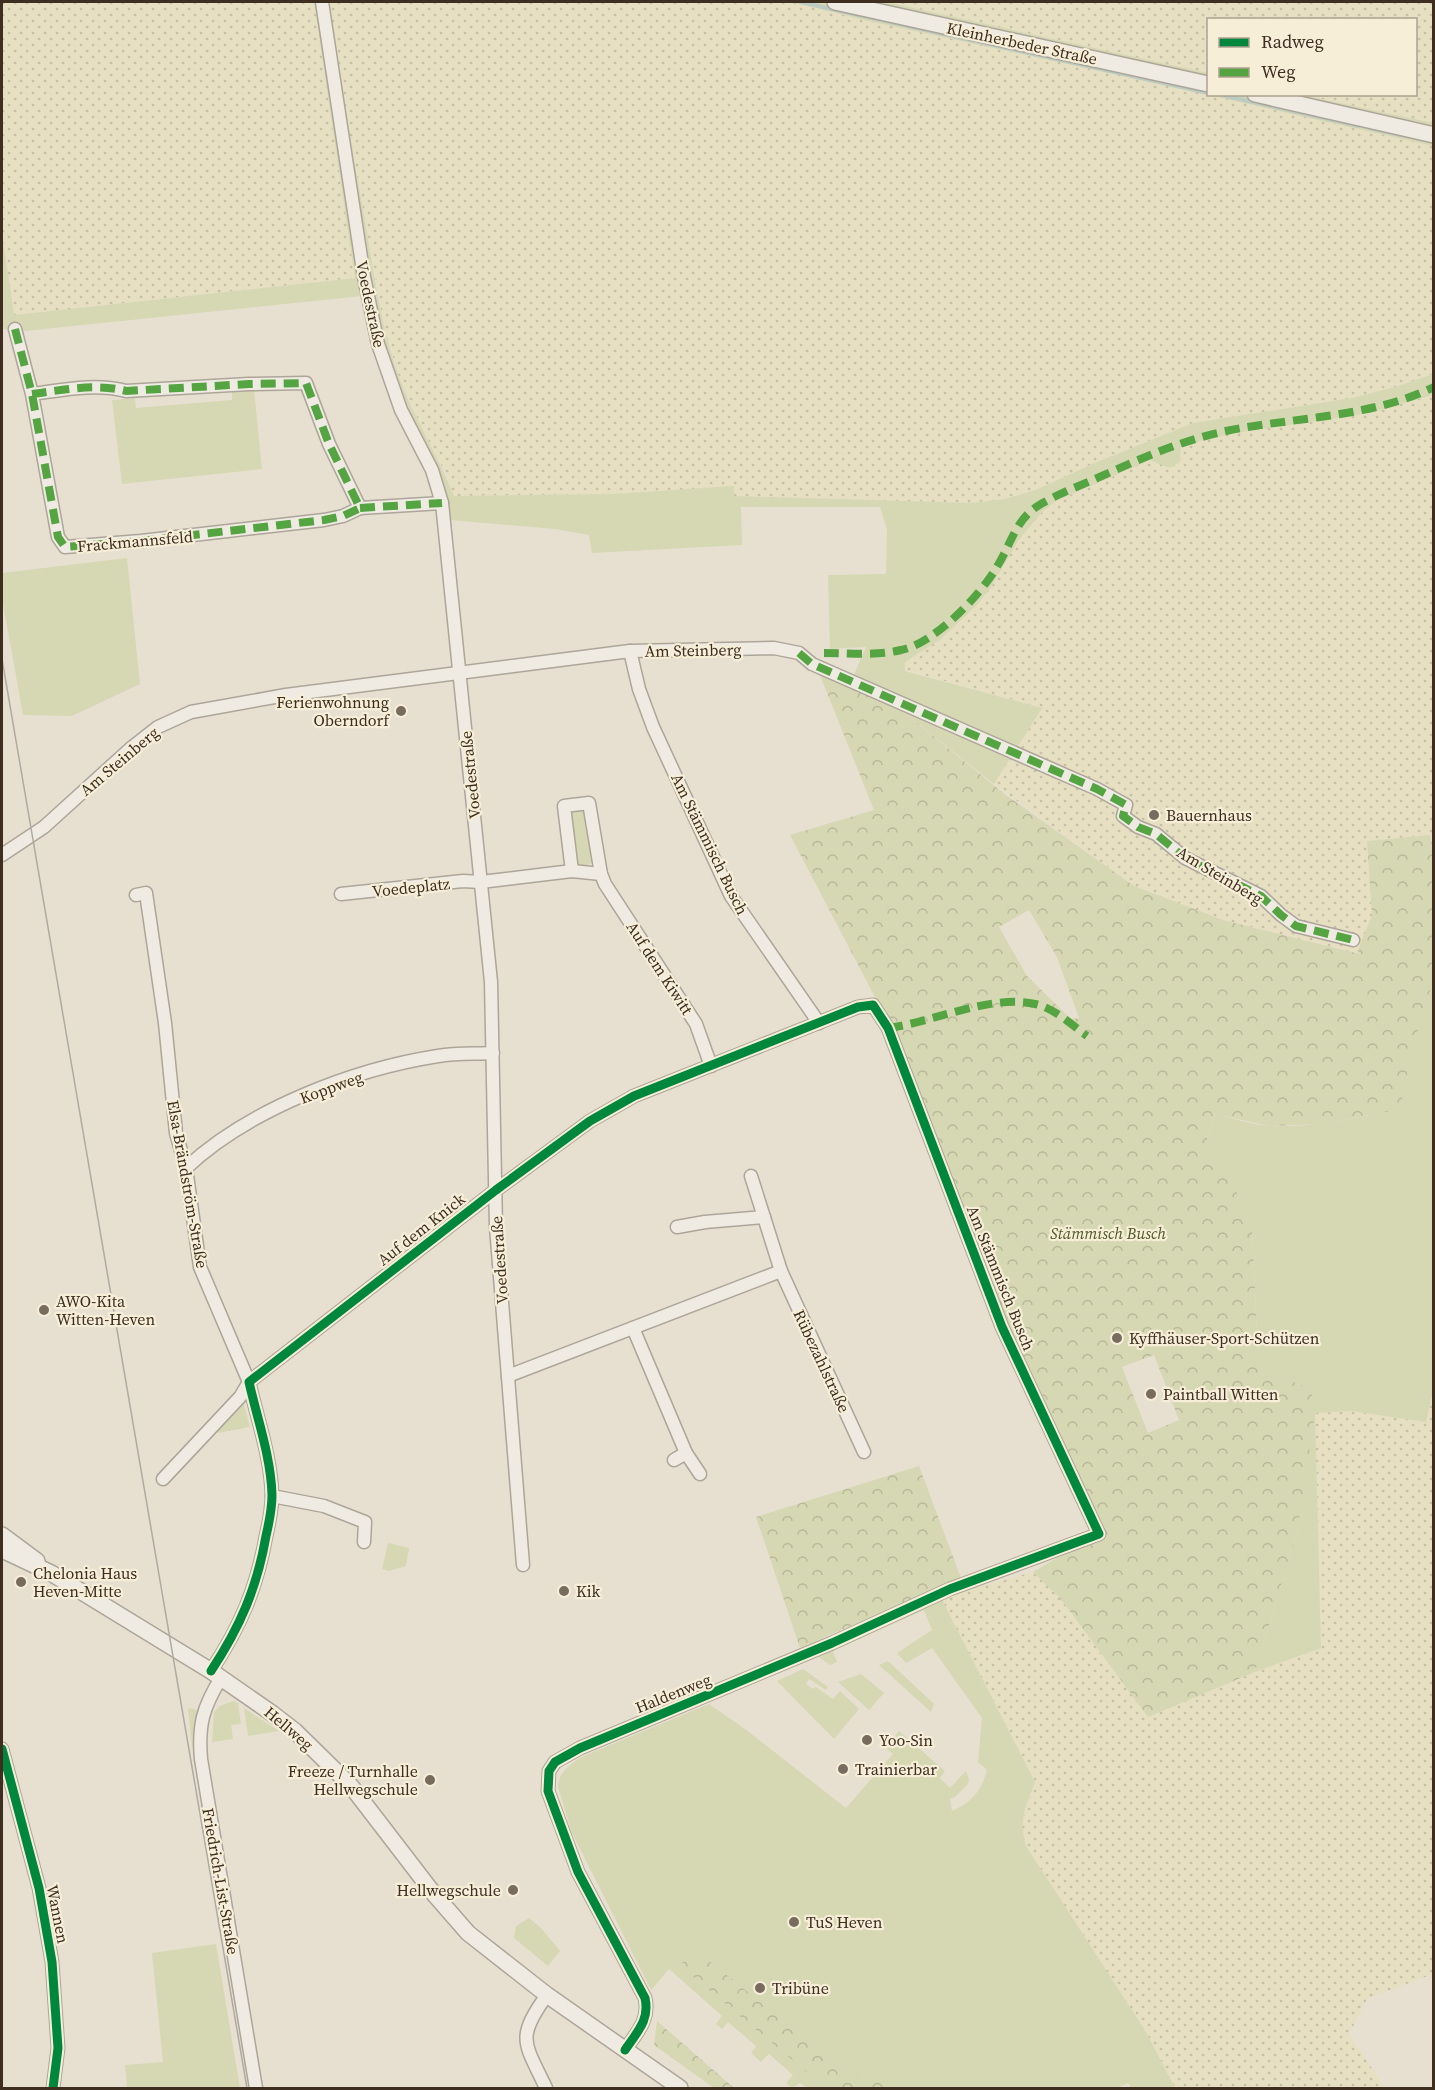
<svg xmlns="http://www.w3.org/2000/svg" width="1435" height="2090" font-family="'Source Serif 4',serif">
<defs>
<pattern id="farmland-dots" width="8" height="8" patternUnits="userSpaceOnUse" patternTransform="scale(1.5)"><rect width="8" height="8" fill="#e6dfc2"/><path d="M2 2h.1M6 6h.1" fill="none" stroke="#c6c0a6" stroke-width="1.8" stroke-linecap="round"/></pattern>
<pattern id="forest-crowns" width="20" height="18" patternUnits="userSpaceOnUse" patternTransform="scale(1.5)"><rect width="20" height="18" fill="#d6d7b3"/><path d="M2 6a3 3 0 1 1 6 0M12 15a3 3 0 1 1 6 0" fill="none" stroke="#b9b99a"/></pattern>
</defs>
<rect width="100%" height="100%" fill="#e7e0d1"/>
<g fill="url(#farmland-dots)">
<path d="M2 2H314L355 278 14 315 2 233Z"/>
<path d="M329 2H793L864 20 1159 83 1433 146V374L1395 387 1352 398 1193 423 1090 465 1038 489 1005 499 971 503 734 496V487L614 494 454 496 446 474 421 426 399 377 384 326 341 85Z"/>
<path d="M886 2H1433V123L1303 95 1416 94V20H1208V73Z"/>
<path d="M1433 395V865L1430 835 1367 841 1372 915 1369 956 1223 920 1134 886 994 784 1042 708 905 670V662L941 639 977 605 991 587 1018 541 1027 528 1042 512 1056 501 1150 460 1180 462 1181 445 1235 433 1369 413Z"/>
<path d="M1433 1386V1974L1367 1999 1349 2034 1385 2088H1175L1146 2032 1026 1846 1021 1829 1024 1814 1035 1782 942 1600 966 1590 1033 1572 1061 1599 1148 1717 1255 1672 1321 1648 1315 1413 1351 1411 1426 1422Z"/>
</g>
<g fill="#d6d7b3">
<path d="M314 2H329C339 75 352 148 365 221 374 273 381 327 399 377 414 418 438 455 454 496L614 494 734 486V496L971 503 1005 499 1038 489 1090 465 1193 423 1352 398 1395 387 1433 374V395L1369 413 1235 433 1181 445 1180 462 1169 468 1150 460 1056 501 1042 512 1018 541 991 587 977 605 941 639 905 662V671L1042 708 994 784 901 710 849 686 866 647 830 649 828 575 886 574 887 529 880 507H741L742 545 592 553 589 535 555 529 450 520C446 478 421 444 405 405 390 369 380 332 371 295L25 331 2 329V233L14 315 355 278Z"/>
<path d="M793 2H886L1208 73V94L864 20Z"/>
<path d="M1209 95H1303L1433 123V146Z"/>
<path d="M254 389 262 469 122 484 112 400 135 398 136 408 232 400V390Z"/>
<path d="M127 558 140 684 72 716 23 715 2 598V573Z"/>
<path d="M580 809 584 810 594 860 586 867 576 863 570 814 574 810Z"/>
<path d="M1433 981 1434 1386 1426 1422 1351 1411 1315 1413 1321 1648 1255 1672 1297 1533 1311 1389 1269 1372 1258 1354 1252 1226 1205 1145 1215 1114C1233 1118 1252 1125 1270 1126 1314 1128 1358 1118 1400 1108L1412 1046Z"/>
<path d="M243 1401 250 1427 218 1433 217 1428Z"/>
<path d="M388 1543 409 1548 406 1566 389 1571 382 1569Z"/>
<path d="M942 1600 1035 1782C1026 1807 1018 1819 1026 1846L1146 2032 1175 2088H1131L1128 2083 1117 2088H807L800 2083 792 2088 786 2083 793 2075 769 2054 761 2062 751 2053 756 2046 728 2022 722 2029 716 2024 722 2016 669 1969 651 1990 572 1833 558 1787C559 1772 568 1767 579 1758L709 1704 745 1729 846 1808 893 1754 885 1747 899 1731 945 1771 940 1778 950 1788 966 1771 969 1779 968 1784 955 1797 950 1799 952 1811C972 1802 981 1792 987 1770L978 1762 982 1718 932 1648 906 1663 897 1653 932 1630 924 1610 833 1651 837 1662 830 1665 817 1656Z"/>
<path d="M888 1661 934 1704 931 1712 879 1665Z"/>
<path d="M803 1669 828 1687 826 1690 809 1679 806 1684 813 1689 816 1687 833 1699 840 1691 859 1709 834 1739 777 1681Z"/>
<path d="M861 1674 884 1693 869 1710 838 1682Z"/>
<path d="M233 1701 238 1703 241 1724 231 1725 233 1739 212 1742 214 1712 220 1706Z"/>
<path d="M188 1708 197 1710 194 1730V1750L224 1937 191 1739Z"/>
<path d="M244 1708 279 1731 248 1736Z"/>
<path d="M529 1918 541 1928 560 1951 548 1966 514 1938 516 1926Z"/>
<path d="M216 1944 240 2088H127L125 2065 163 2062 152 1953Z"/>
</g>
<g fill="url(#forest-crowns)" fill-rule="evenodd">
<path d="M819 673 901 710 1006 795 1134 886 1223 920 1360 954 1359 947 1372 915 1367 841 1430 835 1434 865 1433 981 1413 1046 1400 1109 1323 1124 1269 1126 1215 1114 1205 1145 1231 1180 1252 1226 1258 1354 1269 1372 1311 1389 1315 1413 1297 1533 1255 1672 1148 1717 1061 1599 1033 1572 1102 1531 986 1279 888 1022 790 835 874 810ZM1029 910 1057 957 1079 1018 1071 1019 1027 976 999 927ZM1154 1355 1179 1420 1148 1433 1122 1367Z"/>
<path d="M919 1466 961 1578 800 1648 756 1517Z"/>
<path d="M697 1951 823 2053 867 2080 880 2076 887 2088H831L808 2073 679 1965Z"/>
<path d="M657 2021 734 2088H714L654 2045Z"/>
</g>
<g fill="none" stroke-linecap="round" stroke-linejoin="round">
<g stroke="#bcccc2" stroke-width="4">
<path d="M800 2 1208 93"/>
<path d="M1217 94 1359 126"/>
<path d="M1369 128 1406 136"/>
</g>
<g stroke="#ada599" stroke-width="15">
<g id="minor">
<path d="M322 2 364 277 378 344 401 410 432 470 442 503 491 982 496 1227 523 1565"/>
<path d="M15 329 32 394 58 537 65 547 141 541 324 520 343 516 360 508 329 444 306 383 249 384 126 391C95 383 63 390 32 394"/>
<path d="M360 508 442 503"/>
<path d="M630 651 639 689 653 727 731 896 819 1023"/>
<path d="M2 855 44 827 130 749 158 727 191 712 286 695 630 651 774 648 799 653 812 664 1097 789 1126 805 1123 816 1138 827 1156 834 1185 858 1261 896 1281 915 1296 926 1353 940"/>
<path d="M572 871 564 806 589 803 601 874 605 884 696 1024 711 1066"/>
<path d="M341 894 463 881 481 882 572 871 601 874"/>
<path d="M136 895 146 893 165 1023 176 1133 186 1168 200 1267 249 1382 240 1397 163 1479"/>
<path d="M186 1168C249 1109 354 1069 438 1056 456 1053 475 1054 493 1053"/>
<path d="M751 1176 781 1271"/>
<path d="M677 1227 705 1222 764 1217"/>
<path d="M633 1328 686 1453"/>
<path d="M508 1376 781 1271 864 1452"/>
<path d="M674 1460 686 1453 700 1474"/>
<path d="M272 1496 324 1506 365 1522 364 1542"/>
<path d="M211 1671C240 1627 257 1588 266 1536 269 1523 272 1508 272 1495 271 1457 257 1418 249 1382L496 1190 590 1121 634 1096 858 1007 873 1005 888 1028 1002 1327 1099 1534 950 1589 832 1643 580 1748 555 1762 549 1771 548 1791 578 1872 645 1998C650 2020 637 2032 625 2050"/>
<path d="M221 1678C203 1707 198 1725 201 1759L256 2088"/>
<path d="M2 1749 39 1888 52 1962 58 2048 53 2088"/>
<path d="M546 2088C525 2043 515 2039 547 1995"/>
</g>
</g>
<g stroke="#ada599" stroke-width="18">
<g id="tertiary">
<path d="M835 2 1208 84"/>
<path d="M1255 94 1434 135"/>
<path d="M2 1535 37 1561"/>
<path d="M2 1550 51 1573 211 1671 273 1714 295 1731 351 1786 434 1894 468 1933 547 1995 680 2088"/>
</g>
</g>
<use href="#minor" stroke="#efebe3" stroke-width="12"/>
<use href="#tertiary" stroke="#efebe3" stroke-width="15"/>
<path stroke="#afaaa2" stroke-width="1.5" d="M2 659 247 2088"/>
<g stroke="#54a441" stroke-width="8" stroke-dasharray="15 8" stroke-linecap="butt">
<path d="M15 329 32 394 58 537 65 547 141 541 324 520 343 516 360 508 329 444 306 383 249 384 126 391C95 383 63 390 32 394"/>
<path d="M360 508 442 503"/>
<path d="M799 653 812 664 1097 789 1126 805 1123 816 1138 827 1156 834 1185 858 1261 896 1281 915 1296 926 1353 940"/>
<path d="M824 653C849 653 877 656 901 650 935 643 981 595 998 565 1012 542 1016 518 1041 504 1058 494 1077 487 1095 479 1138 460 1179 441 1226 431 1294 417 1370 418 1434 387"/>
<path d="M888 1028C934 1022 990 994 1035 1004 1054 1008 1072 1025 1087 1036"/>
</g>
<g stroke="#f7eed8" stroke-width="13">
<g id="cycleway">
<path d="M211 1671C240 1627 257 1588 266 1536 269 1523 272 1508 272 1495 271 1457 257 1418 249 1382L496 1190 590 1121 634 1096 858 1007 873 1005 888 1028 1002 1327 1099 1534 950 1589 832 1643 580 1748 555 1762 549 1771 548 1791 578 1872 645 1998C650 2020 637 2032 625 2050"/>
<path d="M2 1749 39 1888 52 1962 58 2048 53 2088"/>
</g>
</g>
<use href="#cycleway" stroke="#00873e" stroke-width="9"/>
</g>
<g fill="#786c5e" stroke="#f7eed8" stroke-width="2">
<circle cx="401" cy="711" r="6"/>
<circle cx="1154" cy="815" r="6"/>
<circle cx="44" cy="1310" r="6"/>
<circle cx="1117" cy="1338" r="6"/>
<circle cx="1151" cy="1394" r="6"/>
<circle cx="21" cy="1582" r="6"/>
<circle cx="564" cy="1591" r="6"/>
<circle cx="867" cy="1740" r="6"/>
<circle cx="843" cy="1769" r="6"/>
<circle cx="430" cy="1780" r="6"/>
<circle cx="513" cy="1890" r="6"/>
<circle cx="794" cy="1922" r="6"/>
<circle cx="760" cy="1988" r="6"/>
</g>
<g text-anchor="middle" stroke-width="4.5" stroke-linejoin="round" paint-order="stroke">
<g font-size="16" fill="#3d2e20" stroke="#f7eed8">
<text transform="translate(1022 43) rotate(12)" y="6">Kleinherbeder Straße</text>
<text transform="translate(371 304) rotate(78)" y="6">Voedestraße</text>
<text transform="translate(135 541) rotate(-5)" y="6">Frackmannsfeld</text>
<text transform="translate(693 650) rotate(-1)" y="6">Am Steinberg</text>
<text transform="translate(119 761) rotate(-40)" y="6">Am Steinberg</text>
<text transform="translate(470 775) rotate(-96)" y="6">Voedestraße</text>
<text transform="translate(710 844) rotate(64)" y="6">Am Stämmisch Busch</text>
<text transform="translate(1220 875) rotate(31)" y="6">Am Steinberg</text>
<text transform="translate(411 887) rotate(-6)" y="6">Voedeplatz</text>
<text transform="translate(660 968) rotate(57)" y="6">Auf dem Kiwitt</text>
<text transform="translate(331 1087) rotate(-20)" y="6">Koppweg</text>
<text transform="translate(188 1184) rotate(80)" y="6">Elsa-Brändström-Straße</text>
<text transform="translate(421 1229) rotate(-38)" y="6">Auf dem Knick</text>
<text transform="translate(499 1260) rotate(-94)" y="6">Voedestraße</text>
<text transform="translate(1001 1278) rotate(68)" y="6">Am Stämmisch Busch</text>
<text transform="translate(822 1361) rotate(65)" y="6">Rübezahlstraße</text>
<text transform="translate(673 1693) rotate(-22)" y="6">Haldenweg</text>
<text transform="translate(289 1728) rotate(40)" y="6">Hellweg</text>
<text transform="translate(221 1881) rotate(80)" y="6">Friedrich-List-Straße</text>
<text transform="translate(58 1914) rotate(79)" y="6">Wannen</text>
</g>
<g font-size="16" fill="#3d2e20" stroke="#f7eed8" text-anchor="start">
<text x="389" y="708" text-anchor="end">Ferienwohnung<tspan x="389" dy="18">Oberndorf</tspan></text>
<text x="1166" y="821">Bauernhaus</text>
<text x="56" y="1307">AWO-Kita<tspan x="56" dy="18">Witten-Heven</tspan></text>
<text x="1129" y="1344">Kyffhäuser-Sport-Schützen</text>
<text x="1163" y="1400">Paintball Witten</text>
<text x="33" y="1579">Chelonia Haus<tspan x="33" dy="18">Heven-Mitte</tspan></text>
<text x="576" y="1597">Kik</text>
<text x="879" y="1746">Yoo-Sin</text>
<text x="855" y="1775">Trainierbar</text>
<text x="418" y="1777" text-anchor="end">Freeze / Turnhalle<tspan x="418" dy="18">Hellwegschule</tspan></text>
<text x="501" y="1896" text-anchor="end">Hellwegschule</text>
<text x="806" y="1928">TuS Heven</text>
<text x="772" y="1994">Tribüne</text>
</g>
<g font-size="16" font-style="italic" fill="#4d5a26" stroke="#f7eed8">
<text x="1108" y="1239">Stämmisch Busch</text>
</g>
</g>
<rect width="1435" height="2090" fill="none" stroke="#3d2e20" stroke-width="6"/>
<rect x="1207" y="18" width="210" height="78" fill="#f7eed8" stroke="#ada18e" stroke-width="1.5"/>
<rect x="1219" y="38" width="30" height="9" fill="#00873e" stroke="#ada18e" stroke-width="1.5"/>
<text x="1261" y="48" font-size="18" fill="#3d2e20">Radweg</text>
<rect x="1219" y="68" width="30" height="9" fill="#54a441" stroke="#ada18e" stroke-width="1.5"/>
<text x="1261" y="78" font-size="18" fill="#3d2e20">Weg</text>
</svg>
